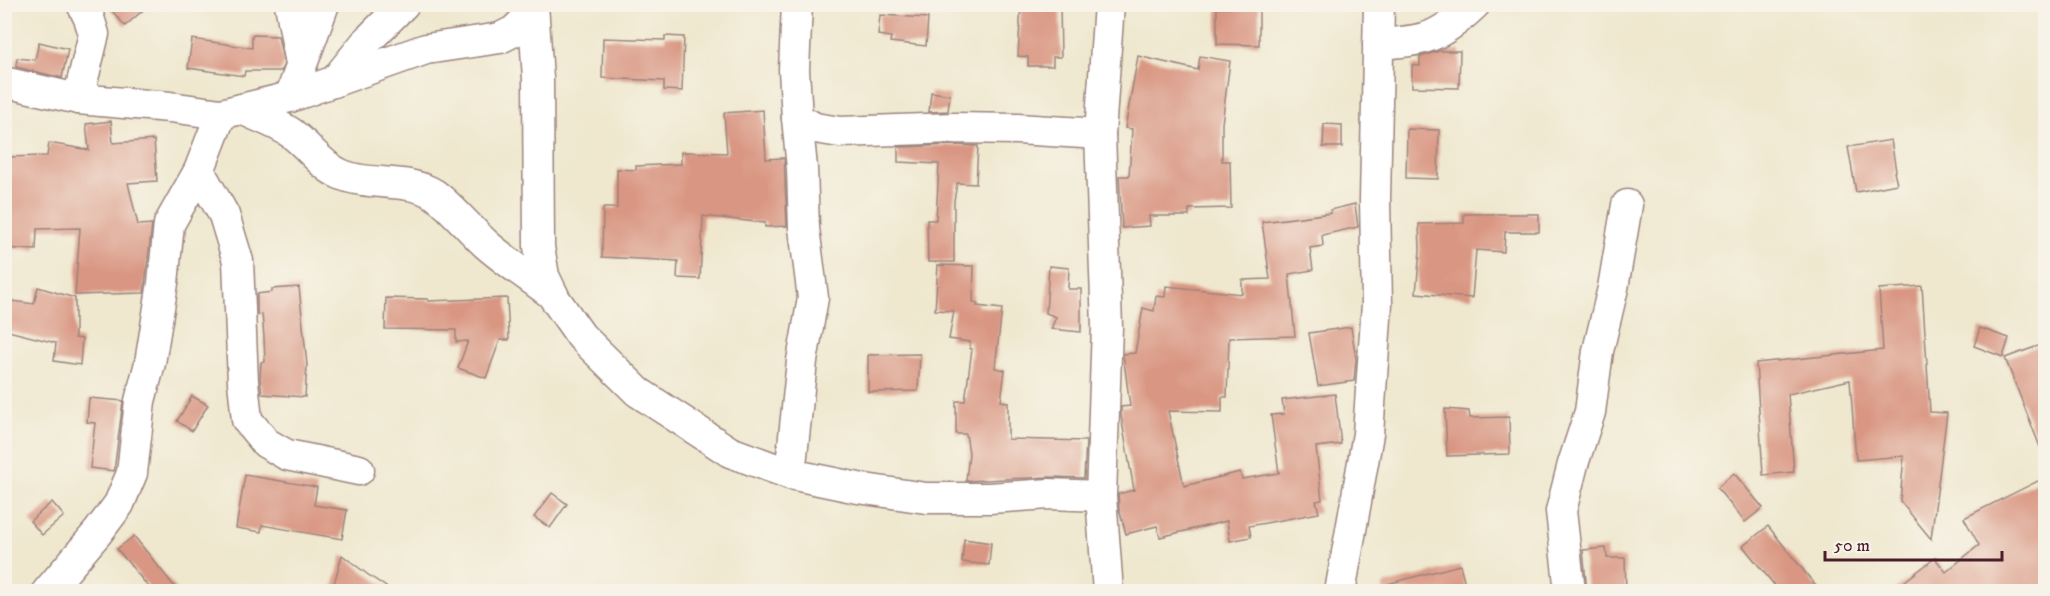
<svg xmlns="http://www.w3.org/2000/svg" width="2050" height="596" font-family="'IM FELL DW Pica',serif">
<rect width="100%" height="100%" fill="#f7f3e8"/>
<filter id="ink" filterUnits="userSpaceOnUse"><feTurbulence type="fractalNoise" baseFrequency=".0167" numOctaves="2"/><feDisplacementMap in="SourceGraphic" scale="12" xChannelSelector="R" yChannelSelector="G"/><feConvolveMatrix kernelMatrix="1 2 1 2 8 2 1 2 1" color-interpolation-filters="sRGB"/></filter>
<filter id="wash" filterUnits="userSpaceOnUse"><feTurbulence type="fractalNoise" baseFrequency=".008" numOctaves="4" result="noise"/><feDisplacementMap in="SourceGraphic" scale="24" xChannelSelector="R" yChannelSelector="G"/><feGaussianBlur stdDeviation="1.35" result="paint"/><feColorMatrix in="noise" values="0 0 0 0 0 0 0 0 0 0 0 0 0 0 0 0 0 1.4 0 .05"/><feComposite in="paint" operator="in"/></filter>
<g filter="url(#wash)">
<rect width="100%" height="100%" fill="#efe8cf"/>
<g id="blocks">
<g fill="#d99682">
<path d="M106 4H150L125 26Z"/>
<path d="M1021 4H1060L1061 57H1053V66H1028V57L1018 56Z"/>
<path d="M1229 4H1259V45L1217 44V8H1229Z"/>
<path d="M880 15 928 18 926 46 890 42 891 37 878 35Z"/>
<path d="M252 35 278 36 284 64 281 71H245L244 76 188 68 192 39 252 48Z"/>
<path d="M665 36 684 37 682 91 664 90V81L602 78 603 38 665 40Z"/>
<path d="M39 42 68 49 62 78 16 67 17 58 35 60Z"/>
<path d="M1439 51H1460L1459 88 1412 87V65L1420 66V57Z"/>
<path d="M1138 56 1198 70 1200 56 1230 61 1222 124V161H1230L1231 208 1189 209V216H1149L1150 226 1122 228 1119 176H1129L1132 129 1125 128Z"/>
<path d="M931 92 950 95 948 111 929 112Z"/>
<path d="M763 110 766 159 784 158 787 226 765 227V223L703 216 700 279 677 278 678 261 602 257 603 208H617V169L636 170V166L681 164V152L727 153 724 113Z"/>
<path d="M111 121 113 143 154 140 157 181 128 183 138 225 152 224 144 293 75 295 80 228 37 229 36 250 4 248V157L47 156 49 143 89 150 86 124Z"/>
<path d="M1324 124 1342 125V147H1323Z"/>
<path d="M1407 129 1439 130 1438 179 1406 178Z"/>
<path d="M1891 140 1896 171 1894 172 1897 184 1856 192 1848 147Z"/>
<path d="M954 145 978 146 976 184 957 183 954 201V262H928L927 220H936L939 164 898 162V147Z"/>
<path d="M1355 204 1358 227 1322 235 1323 246 1310 248 1313 270 1289 274 1295 336 1229 338 1227 397H1222V412L1168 411 1184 486 1240 472 1242 479 1279 473 1271 415 1284 414 1282 400 1335 394 1341 444 1316 447 1322 500 1316 501 1319 513 1249 526 1251 537 1230 541 1227 521 1160 537 1157 526 1126 534 1119 509 1118 494 1134 490 1121 416V407L1130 406 1123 354 1135 353 1143 308 1154 311 1156 296 1165 297 1166 286 1242 294V280L1270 279 1262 222 1331 213 1330 210Z"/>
<path d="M1464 214H1539V232H1505L1504 252 1476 250 1472 298 1416 293 1420 250 1419 224 1464 223Z"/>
<path d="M938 265 974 266 973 302 978 303 977 306 1002 309 995 368 1005 370 1001 401 1008 402V439L1086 441 1084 478 1048 477 966 481 969 453 966 434H956V401H965L972 349H970V342L949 339 954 311 935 310Z"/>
<path d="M1049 266 1069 268 1068 289H1081V332L1051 329 1056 317 1046 313Z"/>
<path d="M1922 286 1930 412 1947 413 1931 539 1900 501 1904 456 1856 460 1850 380 1788 394 1794 472 1763 475 1756 363 1883 350 1879 289Z"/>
<path d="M38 287 75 298V338L82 339 80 365 54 361 56 343 4 330V300L34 304Z"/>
<path d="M299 287 307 365 305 397 262 394 260 378 261 362H265L264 337 262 314 257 315V294L272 292V289Z"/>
<path d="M386 298 428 299V301L507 298 509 340H500L486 378 458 368 468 341 456 342V330L385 329Z"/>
<path d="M1351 327 1356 359 1354 381 1318 386 1309 333Z"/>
<path d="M1980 328 2009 338 2003 357 1974 346Z"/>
<path d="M2046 343V456L2044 457 2005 358Z"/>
<path d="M920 354 918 391 868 392V355Z"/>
<path d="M192 396 208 405 192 431 177 421Z"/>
<path d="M89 398 123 401 114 471 90 468 95 423 87 422Z"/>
<path d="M1445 409 1469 411 1470 418 1509 417 1510 454 1447 456Z"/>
<path d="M1734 473 1763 508 1745 522 1717 488Z"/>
<path d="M245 475 317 487 314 505 347 510 342 539 262 525 261 532 236 528Z"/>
<path d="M2046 477V591H1892L1935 558 1946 572 1979 545 1964 518Z"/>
<path d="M552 493 567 504 550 528 534 517Z"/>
<path d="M52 502 64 516 42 535 30 521Z"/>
<path d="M1768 526 1820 591H1779L1743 546Z"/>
<path d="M134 536 178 591H152L117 549Z"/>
<path d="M964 539 991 543 989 565 962 562Z"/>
<path d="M1606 548 1607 558H1625L1626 590 1587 591 1583 550Z"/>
<path d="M342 555 367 574 392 591H332Z"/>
<path d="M1460 565 1467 591H1383V585Z"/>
</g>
</g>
</g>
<g filter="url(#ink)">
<use href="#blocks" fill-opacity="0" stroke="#9c847d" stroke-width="1.5"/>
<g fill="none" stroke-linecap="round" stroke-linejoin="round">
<g stroke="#9c847d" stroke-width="33">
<g id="minor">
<path d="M290 4 301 64"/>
<path d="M533 4 538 79 539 247 544 276 555 299 581 336 638 392 730 452 790 474 858 488 926 498H989L1049 494 1101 496"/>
<path d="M1378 44C1426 41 1439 38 1475 4"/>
<path d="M4 82 78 99 170 107 221 114 290 97 426 49 500 38 514 31 525 20 532 4"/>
<path d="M334 82 367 41 404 4"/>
<path d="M290 97 324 4"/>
<path d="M78 99 94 34 89 18 82 4"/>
<path d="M242 109C258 117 277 123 291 133 309 146 320 165 340 174 369 187 407 177 434 194 451 206 471 231 487 245 508 263 531 278 553 295"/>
<path d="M797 118 815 128 840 132 954 128 1017 129 1100 134"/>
<path d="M199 171 224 215 238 261 243 382 247 420 266 443 287 455 359 470"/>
<path d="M790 474 802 361 813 298 804 228 802 168 797 118 794 70 797 4"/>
<path d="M47 592 98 532 119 504 132 473 140 401 150 363 163 283 169 224 199 171 221 114"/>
<path d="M1108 592 1101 496 1107 327 1100 134 1109 4"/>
<path d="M1340 592 1368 434 1377 304 1375 200 1379 4"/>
<path d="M1570 592 1561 511 1573 464 1590 412 1598 351 1613 288 1627 205"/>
</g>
</g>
<use href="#minor" stroke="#fff" stroke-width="30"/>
</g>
</g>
<rect width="2050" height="596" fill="none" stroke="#f7f3e8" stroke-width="24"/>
<path d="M1825 551v9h177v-9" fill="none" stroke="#4a1f2b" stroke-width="3"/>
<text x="1834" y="551" font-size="18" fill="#4a1f2b" stroke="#f7f3e8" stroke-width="4.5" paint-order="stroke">50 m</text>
</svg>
